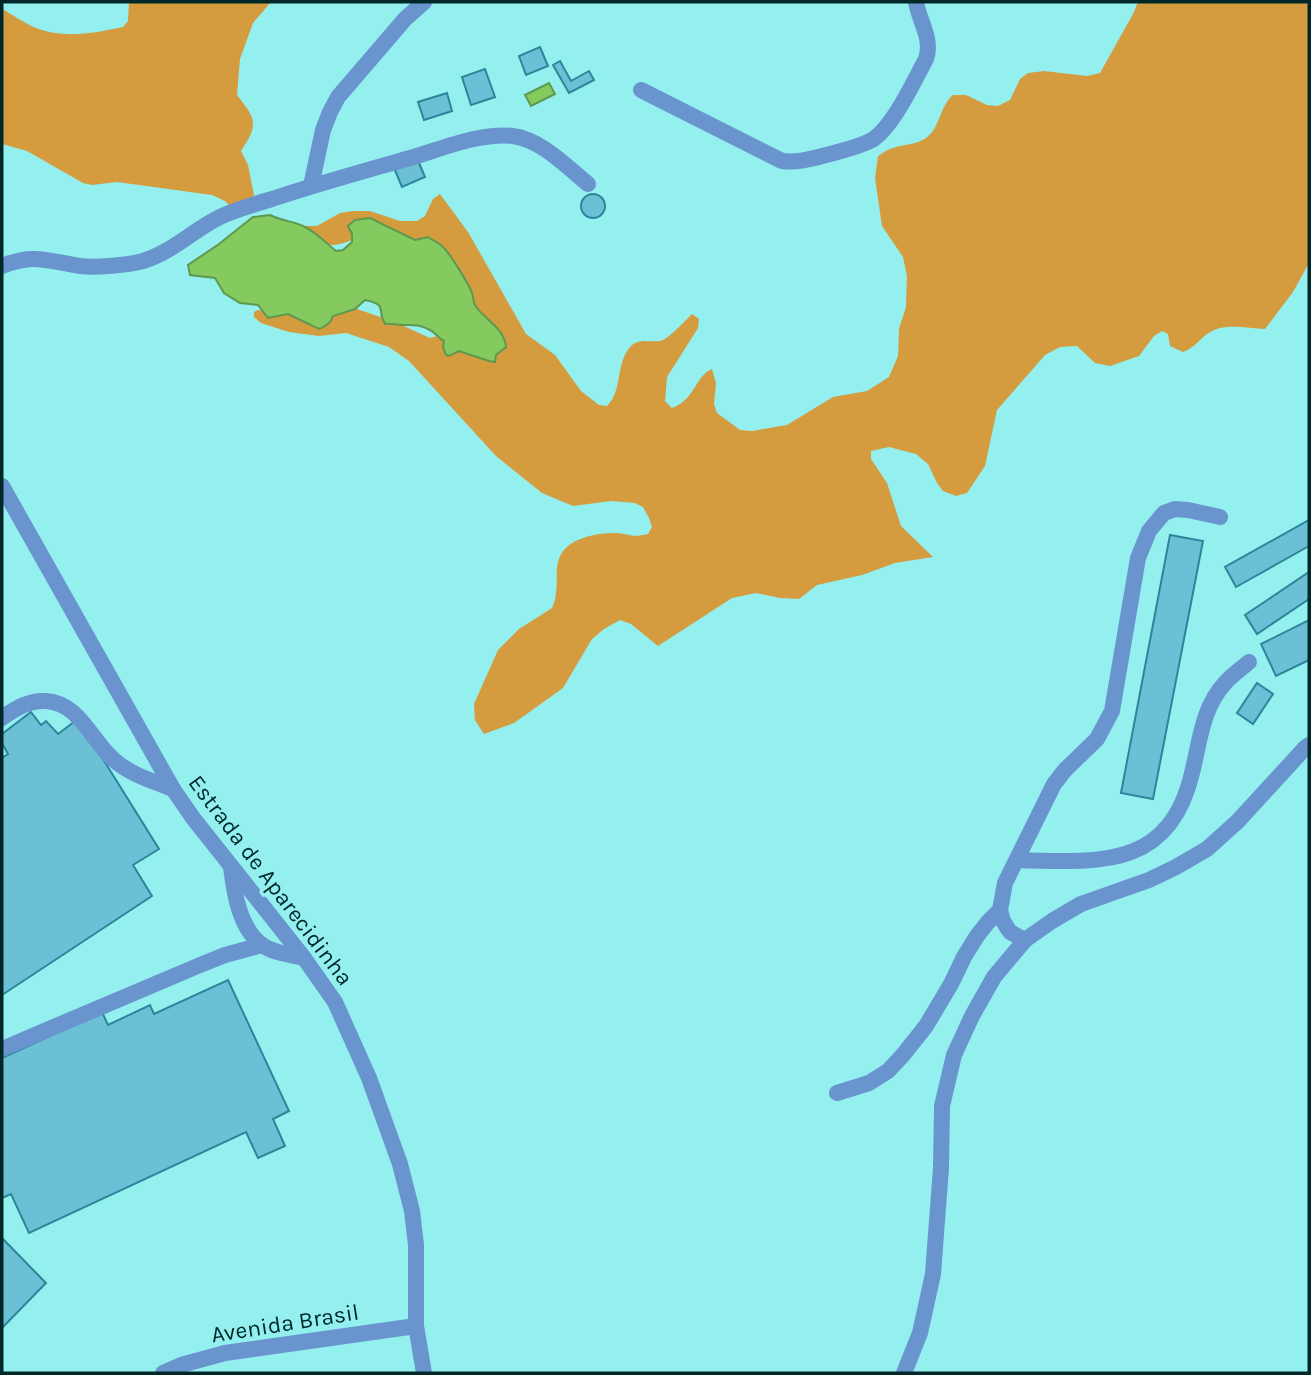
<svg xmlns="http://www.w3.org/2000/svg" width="1311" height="1375" font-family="Karla,sans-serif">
<rect width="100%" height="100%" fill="#94efef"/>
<g fill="#d59b3f">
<path d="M129 2H271L253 23 240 59 237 95C256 119 259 124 241 151L248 165 254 195 244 210 235 212 225 201 212 195 117 182 92 185 83 183 27 151 2 144V9C13 15 24 23 36 28 64 39 95 33 123 27L128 21Z"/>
<path d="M1138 2H1309V263L1293 292 1265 329C1248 328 1225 323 1210 332 1200 338 1195 348 1183 352L1170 346 1168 334 1162 331 1154 336 1139 356 1110 366 1095 363 1077 346 1060 347 1045 355 997 410 985 466 967 493 956 496 943 491 937 483 928 464 916 454 889 447 871 451V459L887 483 901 526 933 557 895 563 862 575 817 585 799 599 780 598 756 593 732 598 658 646 631 624 620 620 604 629 592 639 563 688 514 723 484 734 475 720 474 704 498 650 519 629 552 608C554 603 556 598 556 592 558 581 555 569 559 559 566 538 596 533 616 533 630 534 632 538 648 534L652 527 649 518 643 507 635 503 611 501 573 506 542 493 496 456 409 361 389 347 346 333 319 336 289 332 261 323 254 317V312L258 310 302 315 357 309 395 322 430 338 458 330 363 236C327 250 330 248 299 226H317L340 213 353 211H370L400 221H417L425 216 433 199 440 194 468 232 526 334 555 355 581 391 599 405 607 406C623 391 615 363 631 346 641 337 652 344 663 340 669 338 686 320 692 314L699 319 698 328 667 377 665 401 672 408C696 399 695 376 712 369L716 383 714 404 717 413 740 430 752 431 787 425 833 397 867 391 889 377 898 356 899 329 906 307 907 276 903 257 882 226 875 178 878 156C883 153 888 149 893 148 904 144 916 145 926 138 941 127 939 107 953 95H966L987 105 998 106 1010 100 1020 79 1028 73 1044 71 1087 76 1100 73 1133 14Z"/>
</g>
<g fill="#85ca5e" stroke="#5d994e" stroke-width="2">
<path d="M549 83 555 94 531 106 525 95Z"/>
<path d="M270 215C281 221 293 221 303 226 316 232 325 242 336 251L343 250 352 242V234L348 226 355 220 370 218 415 240 428 237C432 240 438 242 442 246 449 252 469 284 472 293 474 299 472 302 477 308 487 321 504 328 506 347L496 355 495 362 489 361 459 351 449 356 446 355 443 347 444 341C438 338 436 333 430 330 419 324 413 325 402 325 396 325 391 323 385 324 376 310 389 305 365 300L355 309 333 316C331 323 326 326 319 329L288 314 268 318 258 305 240 303 224 293 215 278 190 275 188 265 219 244 253 217Z"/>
</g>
<g fill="#6bc0d5" stroke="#2c869a" stroke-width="2">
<path d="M540 47 548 66 526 75 519 56Z"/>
<path d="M560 61 571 81 589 71 594 80 569 93 553 65Z"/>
<path d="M485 69 495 97 471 105 462 77Z"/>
<path d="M447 93 452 111 424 120 418 102Z"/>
<path d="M417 158 425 177 402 187 394 168Z"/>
<circle cx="593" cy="206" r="12"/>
<path d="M1309 520V546L1236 587 1225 567Z"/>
<path d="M1170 535 1203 541 1153 799 1121 793Z"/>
<path d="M1309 572V599L1257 634 1245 615Z"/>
<path d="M1309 620V660L1276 676 1261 644Z"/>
<path d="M1257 683 1273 694 1253 724 1237 713Z"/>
<path d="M31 712 41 725 46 721 58 734 78 719 159 849 133 865 152 896 2 995V758L8 754 2 743V734Z"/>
<path d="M228 980 289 1111 273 1119 285 1146 258 1158 246 1132 29 1233 11 1194 2 1198V1058L102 1012 108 1025 150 1005 154 1014Z"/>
<path d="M2 1238 46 1283 2 1328Z"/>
</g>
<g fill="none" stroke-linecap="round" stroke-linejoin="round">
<g stroke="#6994ce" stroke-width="16">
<path d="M641 90 782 161C799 163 814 158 830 154 844 150 859 147 872 140 893 127 914 81 926 59 933 39 919 21 916 2"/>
<path d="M311 186 323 130 330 112 338 97 405 19 424 2"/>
<path d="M2 266C34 253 48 261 80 266 95 268 128 265 143 261 173 252 194 229 222 216 238 209 255 204 272 199 317 184 364 171 410 158 441 149 481 132 513 136 542 140 567 167 588 184"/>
<path d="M2 486 173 789 193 818 304 958 335 1002 369 1078 400 1164 412 1211 416 1245V1326L424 1373"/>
<path d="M2 718C16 708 29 700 46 701 80 703 92 742 114 760 131 775 153 781 173 789"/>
<path d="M1017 860C1099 862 1169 870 1192 773 1200 741 1202 708 1225 683 1232 675 1241 669 1249 662"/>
<path d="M231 867C234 892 239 927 261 944 272 953 291 955 304 958"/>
<path d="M1025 940 1010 932 1003 921 1000 910 1005 883 1054 784 1065 770 1097 739 1112 711 1138 558 1149 531 1164 513 1175 509 1188 510 1220 517"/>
<path d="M2 1049 200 965 225 955 262 945"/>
<path d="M837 1093 869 1083 888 1071 903 1055 926 1026 951 984 964 957 977 936 988 922 1000 910"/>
<path d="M163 1373 181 1365 225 1353 416 1326"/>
<path d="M904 1373 920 1333 933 1274 941 1168 942 1106 954 1055 972 1016 994 977 1025 940 1052 921 1081 904 1149 880 1176 867 1207 849 1238 821 1305 748 1309 745"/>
</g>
</g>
<g text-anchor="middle" stroke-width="7" stroke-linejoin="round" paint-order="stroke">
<g font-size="23" fill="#002828" stroke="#94efef">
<text transform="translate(271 880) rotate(53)" y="8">Estrada de Aparecidinha</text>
<text transform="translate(285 1323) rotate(-9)" y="8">Avenida Brasil</text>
</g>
</g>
<rect width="1311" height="1375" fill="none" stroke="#002828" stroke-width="7"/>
</svg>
